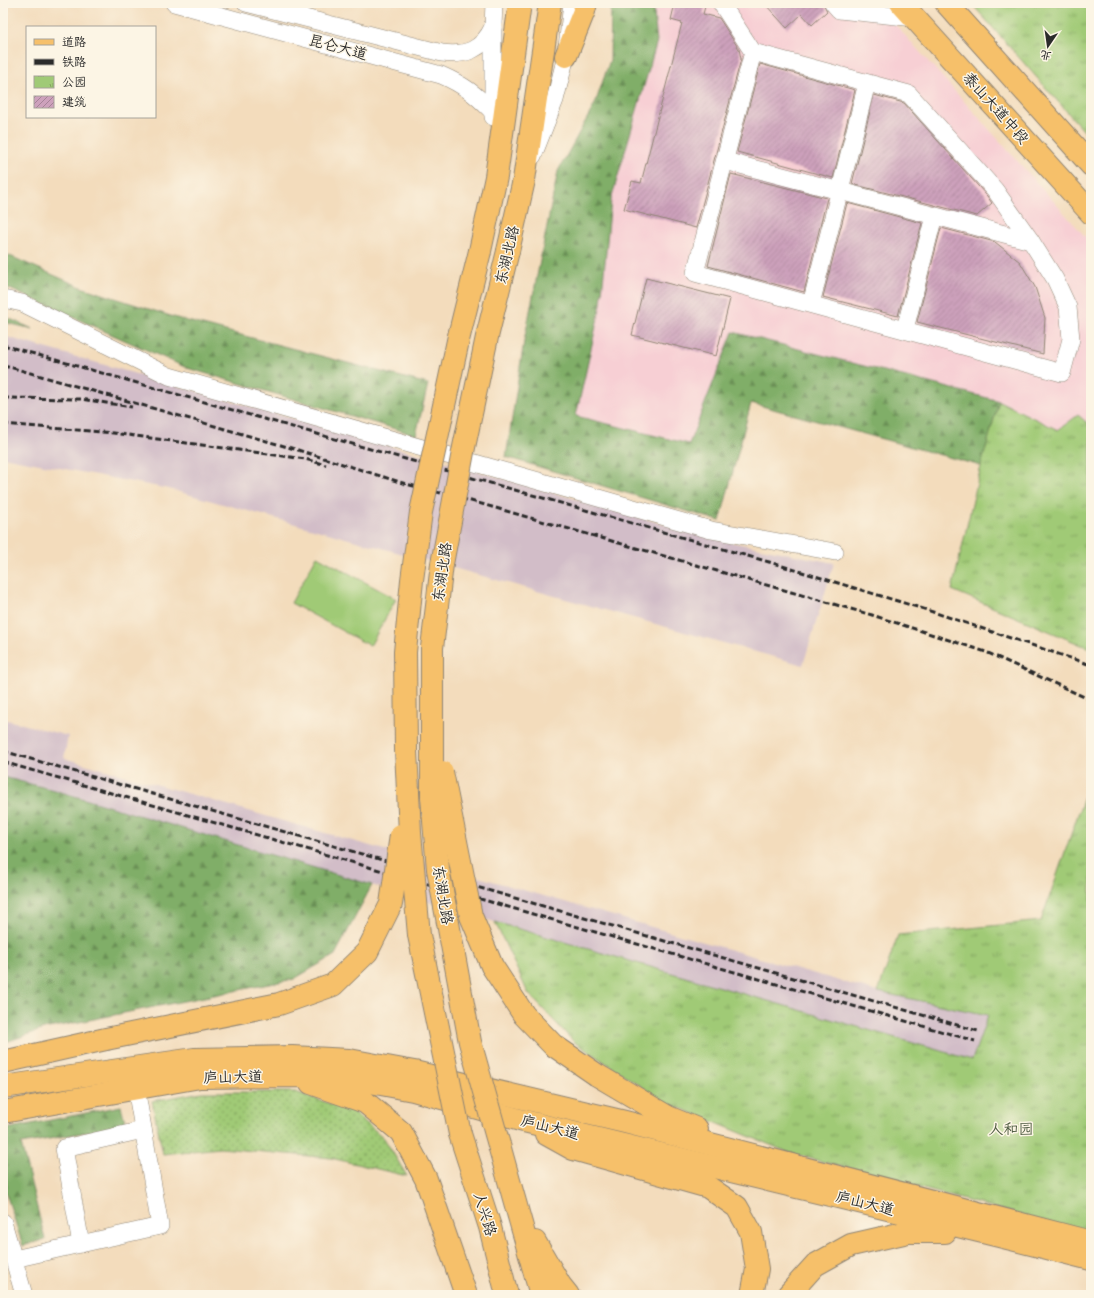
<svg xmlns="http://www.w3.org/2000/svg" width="1094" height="1298" font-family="'Gochi Hand','LXGW WenKai TC',sans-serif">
<defs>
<pattern id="grass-dots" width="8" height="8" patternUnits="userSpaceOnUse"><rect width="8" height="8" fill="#a0ca76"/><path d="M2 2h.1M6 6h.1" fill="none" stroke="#83a461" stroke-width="1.8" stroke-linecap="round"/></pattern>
<pattern id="forest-firs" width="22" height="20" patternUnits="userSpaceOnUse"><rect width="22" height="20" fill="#80ae67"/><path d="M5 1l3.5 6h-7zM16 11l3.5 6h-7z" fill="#698e55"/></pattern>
<pattern id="park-tufts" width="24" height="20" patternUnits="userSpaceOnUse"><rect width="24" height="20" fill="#a0ca76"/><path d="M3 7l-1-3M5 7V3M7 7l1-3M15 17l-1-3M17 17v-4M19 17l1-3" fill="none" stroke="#83a461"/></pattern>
<pattern id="building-hatch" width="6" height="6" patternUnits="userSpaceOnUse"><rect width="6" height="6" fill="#cda1bc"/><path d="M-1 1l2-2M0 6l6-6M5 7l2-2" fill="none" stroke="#a78399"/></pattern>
</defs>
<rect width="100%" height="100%" fill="#fcf5e5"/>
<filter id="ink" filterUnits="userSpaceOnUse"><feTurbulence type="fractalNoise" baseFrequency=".025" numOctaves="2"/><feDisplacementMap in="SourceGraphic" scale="8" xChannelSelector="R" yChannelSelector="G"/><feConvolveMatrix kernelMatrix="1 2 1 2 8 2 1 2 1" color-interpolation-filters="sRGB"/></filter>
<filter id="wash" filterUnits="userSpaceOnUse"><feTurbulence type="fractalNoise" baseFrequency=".012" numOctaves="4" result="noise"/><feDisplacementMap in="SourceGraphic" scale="16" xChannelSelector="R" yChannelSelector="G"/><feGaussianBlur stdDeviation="0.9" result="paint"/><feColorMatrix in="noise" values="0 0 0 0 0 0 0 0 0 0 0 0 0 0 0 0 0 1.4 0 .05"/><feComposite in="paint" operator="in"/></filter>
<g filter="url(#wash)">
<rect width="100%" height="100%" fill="#f3dcbc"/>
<path fill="#f7cfd4" d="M653 3H876L1091 243V426L1078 415 1059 430 999 401 733 332 689 444 576 416 601 304 611 200 657 41Z"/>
<g fill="#d2bdc8">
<path d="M3 336 716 539 834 563 803 665 169 489 3 457Z"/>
<path d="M3 719 68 736 64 758 878 992 989 1015 972 1060 495 922 54 790 3 777Z"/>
</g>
<path fill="url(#grass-dots)" stroke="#667a50" d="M202 1092H295L352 1111 384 1138 407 1176 331 1158 220 1148 163 1154 152 1101Z"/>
<g fill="url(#forest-firs)" stroke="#566c49">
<path d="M611 3H653L657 41 611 200 601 304 576 416 689 444 733 332 999 401 981 466 751 403 720 521 506 457 524 341 558 171 595 104 610 60Z"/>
<path d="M3 253 81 287 180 319 428 384 416 435 187 368 10 289 3 288Z"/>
<path d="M3 316 33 329 3 322Z"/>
<path d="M3 777 54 790 372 885 335 955 294 979 44 1029 3 1043Z"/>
<path d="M121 1106 126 1125 21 1144 45 1239 23 1246 3 1184V1135L6 1129Z"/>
</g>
<g fill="url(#park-tufts)" stroke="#667a50">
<path d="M971 3H1091V139Z"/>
<path d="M999 401 1058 430 1078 415 1091 426V649L952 590 981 466Z"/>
<path d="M1091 777V1234L790 1153 665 1102 574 1042 528 993 495 922 972 1060 988 1015 878 992 898 935 1041 921Z"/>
</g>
<path fill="#a0ca76" stroke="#667a50" d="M317 556 396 599 370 646 291 603Z"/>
<g id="blocks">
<g fill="url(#building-hatch)">
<path d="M675 3H706L703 14 719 18 739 49 741 59 696 228 624 209 632 181 641 183 682 23 671 20Z"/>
<path d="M764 3H823L827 11 812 25 802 14 787 28Z"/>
<path d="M760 64 855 90 833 178 737 152Z"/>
<path d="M874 95 904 103 987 196 992 203 977 216 852 184Z"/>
<path d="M731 174 827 198 804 292 708 266Z"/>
<path d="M847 203 922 223 898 316 823 297Z"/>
<path d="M941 228 995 242 1020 262 1035 287 1045 318 1043 354 917 322Z"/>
<path d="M646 278 730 299 716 356 632 335Z"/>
</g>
</g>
</g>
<g filter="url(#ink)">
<use href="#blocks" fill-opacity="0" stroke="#8f8474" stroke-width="1"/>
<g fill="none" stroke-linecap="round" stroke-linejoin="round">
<g stroke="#8f8474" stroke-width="18">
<g id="minor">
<path d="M174 3 441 75C464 85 475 94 492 111"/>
<path d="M246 3 442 53C466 56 482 50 493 27"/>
<path d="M721 3 753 52 909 94 995 190 1031 241 1055 279 1068 307 1071 339 1062 373 695 273 753 52"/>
<path d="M833 3 839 10 915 18"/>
<path d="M493 117V27L494 3"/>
<path d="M533 156 555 100 566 56 572 3"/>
<path d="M725 161 1031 241"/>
<path d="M3 299 22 303 169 376 711 530 835 552"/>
<path d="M811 304 867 83"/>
<path d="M905 329 934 216"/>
<path d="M3 1222 24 1295"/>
<path d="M81 1244 64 1148 143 1130"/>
<path d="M14 1259 160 1226 136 1088"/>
</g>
</g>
<g stroke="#8f8474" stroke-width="24">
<g id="major">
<path d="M901 3 1091 213"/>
<path d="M946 3 1091 165"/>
<path d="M566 56 584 11 586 3"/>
<path d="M480 251 496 177 520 3"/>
<path d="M508 251 524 180 550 3"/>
<path d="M3 1062 106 1039"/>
<path d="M597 1075 668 1117 697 1129"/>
<path d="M311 1083 365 1102 401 1132 426 1179 466 1295"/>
<path d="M3 1087 194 1059 292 1057 349 1060 414 1072 625 1122 1091 1242"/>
<path d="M3 1112 200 1077 291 1076 349 1078 413 1090 520 1120 983 1232 1091 1259"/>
<path d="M460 1134 490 1227 507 1295"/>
<path d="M546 1134 573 1149 708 1187 737 1207 751 1232 757 1269 752 1295"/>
<path d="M499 1145 541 1295"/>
<path d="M535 1242 560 1285 568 1295"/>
<path d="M788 1295 815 1265 851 1245 908 1232H945"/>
</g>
</g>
<use href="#minor" stroke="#fff" stroke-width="17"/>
<use href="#major" stroke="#f6c06b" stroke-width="22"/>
<g stroke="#2b2b2b" stroke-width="3" stroke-dasharray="6 3" stroke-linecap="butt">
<path d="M3 345 769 562 927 610 1091 665"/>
<path d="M3 366 13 368 298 450 406 484 471 501 872 615 986 652 1091 700"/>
<path d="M3 398 81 399 132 407"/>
<path d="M3 424 113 433 305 459 326 465"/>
<path d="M3 751 978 1031"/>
<path d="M3 762 975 1041"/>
</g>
<g stroke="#8f8474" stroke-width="24" stroke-linecap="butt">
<g id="major-bridge">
<path d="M442 772 471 916 492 966 524 1015 553 1045 597 1075"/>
<path d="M106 1039 279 1004 333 985 367 952 391 904 401 835"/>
<path d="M460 1134 419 935 410 833 406 750 405 652 412 580 421 512 459 336 480 251"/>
<path d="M499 1145 470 1042 438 869 432 797V648L442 564 463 452 487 337 508 251"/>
</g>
</g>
<use href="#major-bridge" stroke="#f6c06b" stroke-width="22"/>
</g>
</g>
<g text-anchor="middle" stroke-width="3" stroke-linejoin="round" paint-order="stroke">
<g font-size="15" fill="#2b2b2b" stroke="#fcf5e5">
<text transform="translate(338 47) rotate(15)" y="5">昆仑大道</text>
<text transform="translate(996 108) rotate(48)" y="5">泰山大道中段</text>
<text transform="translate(507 255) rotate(-77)" y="5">东湖北路</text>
<text transform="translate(442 572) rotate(-82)" y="5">东湖北路</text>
<text transform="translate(443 895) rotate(81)" y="5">东湖北路</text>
<text transform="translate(233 1077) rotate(-1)" y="5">庐山大道</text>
<text transform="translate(550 1127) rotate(14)" y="5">庐山大道</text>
<text transform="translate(865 1203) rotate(14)" y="5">庐山大道</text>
<text transform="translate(485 1214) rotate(73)" y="5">人兴路</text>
</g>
<g font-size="15" fill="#4e5b42" stroke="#fcf5e5">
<text x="1011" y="1134">人和园</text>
</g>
</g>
<rect width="1094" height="1298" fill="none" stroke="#fcf5e5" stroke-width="16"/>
<rect x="26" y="26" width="130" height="92" fill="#fcf5e5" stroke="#a8a49b"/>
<rect x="34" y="39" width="20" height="6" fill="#f6c06b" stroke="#a8a49b"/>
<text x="62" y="46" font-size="12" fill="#2b2b2b">道路</text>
<rect x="34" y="59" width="20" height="6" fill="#2b2b2b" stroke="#a8a49b"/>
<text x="62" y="66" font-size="12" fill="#2b2b2b">铁路</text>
<rect x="34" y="76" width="20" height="12" fill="url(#park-tufts)" stroke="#a8a49b"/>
<text x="62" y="86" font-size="12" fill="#2b2b2b">公园</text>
<rect x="34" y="96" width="20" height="12" fill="url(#building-hatch)" stroke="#a8a49b"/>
<text x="62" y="106" font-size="12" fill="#2b2b2b">建筑</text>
<g transform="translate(1048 46) rotate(193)" stroke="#fcf5e5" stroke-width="3" paint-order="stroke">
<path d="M0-3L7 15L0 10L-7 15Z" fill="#2b2b2b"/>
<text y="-6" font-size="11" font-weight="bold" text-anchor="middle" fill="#2b2b2b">北</text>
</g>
</svg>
